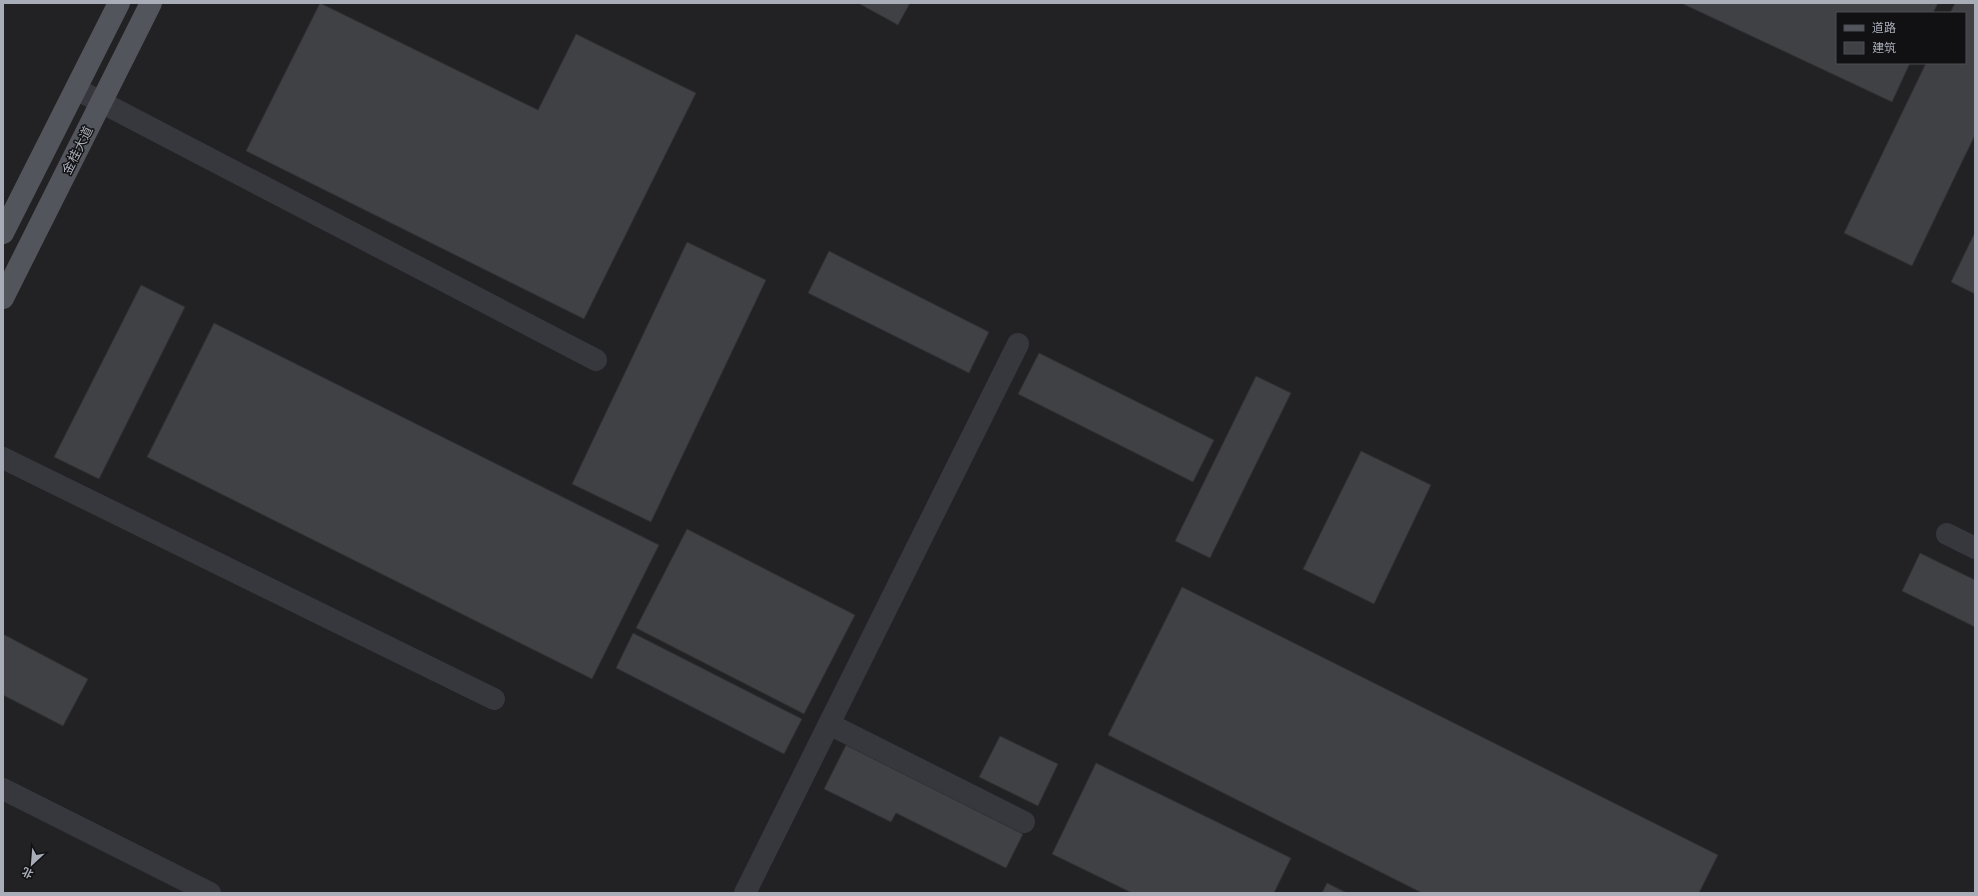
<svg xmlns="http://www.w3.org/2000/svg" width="1978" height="896" font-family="'Public Sans','Noto Sans SC',sans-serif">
<rect width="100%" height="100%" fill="#161618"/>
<path fill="#222225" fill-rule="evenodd" d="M3 3H1975V893H3ZM1837 13H1965V63H1837Z"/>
<g fill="#404145" stroke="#303034">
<path d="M320 3 538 110 576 34 696 93 584 319 246 151Z"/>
<path d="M858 3H910L898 25Z"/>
<path d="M1681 3H1938L1933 13H1837V63H1910L1892 102Z"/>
<path d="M1955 3H1975V135L1912 266 1844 233 1926 63H1965V13H1950Z"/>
<path d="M1975 232V294L1951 282Z"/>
<path d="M687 242 766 280 651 522 572 484Z"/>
<path d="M829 251 989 332 969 373 808 293Z"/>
<path d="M141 285 185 307 99 479 54 457Z"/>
<path d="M214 323 659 545 592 679 147 457Z"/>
<path d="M1039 353 1214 440 1193 482 1018 394Z"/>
<path d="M1256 376 1291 393 1210 558 1175 541Z"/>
<path d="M1361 451 1431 485 1374 604 1303 569Z"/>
<path d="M687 529 855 615 804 714 636 628Z"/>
<path d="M1920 553 1975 580V627L1902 591Z"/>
<path d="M1182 587 1718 855 1699 893H1422L1108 735Z"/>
<path d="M633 633 802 719 784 754 616 668Z"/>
<path d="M3 634 88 679 63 726 3 695Z"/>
<path d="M1000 736 1058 764 1038 806 979 777Z"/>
<path d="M846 745 1023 834 1006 868 896 813 891 822 824 789Z"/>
<path d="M1096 763 1291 858 1274 893H1132L1052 854Z"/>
<path d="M1327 883 1347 893H1322Z"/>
</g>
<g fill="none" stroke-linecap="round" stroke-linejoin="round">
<g stroke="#37383d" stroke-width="22">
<path d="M76 89 596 360"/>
<path d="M3 458 494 699"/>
<path d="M1947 534 1975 548"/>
<path d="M829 724 1024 822"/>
<path d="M3 789 210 893"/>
<path d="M745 893 1018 344"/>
</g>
<g stroke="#53555c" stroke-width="22">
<path d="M3 233 119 3"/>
<path d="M3 298 151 3"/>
</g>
</g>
<g text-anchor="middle" stroke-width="3" stroke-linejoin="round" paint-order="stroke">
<g font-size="13" fill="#a8adb8" stroke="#111113">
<text transform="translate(77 150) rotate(-63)" y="5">金桂大道</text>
</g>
</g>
<rect width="1978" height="896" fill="none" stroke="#a8adb8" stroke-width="8"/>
<rect x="1836" y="12" width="130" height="52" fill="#111113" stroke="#4d4f55"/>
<rect x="1844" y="25" width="20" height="6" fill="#53555c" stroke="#4d4f55"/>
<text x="1872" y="32" font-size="12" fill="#a8adb8">道路</text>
<rect x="1844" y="42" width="20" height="12" fill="#404145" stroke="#4d4f55"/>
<text x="1872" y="52" font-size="12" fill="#a8adb8">建筑</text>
<g transform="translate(32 864) rotate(206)" stroke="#111113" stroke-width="3" paint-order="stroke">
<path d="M0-3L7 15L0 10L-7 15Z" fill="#a8adb8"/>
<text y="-6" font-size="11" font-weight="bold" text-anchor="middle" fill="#a8adb8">北</text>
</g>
</svg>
